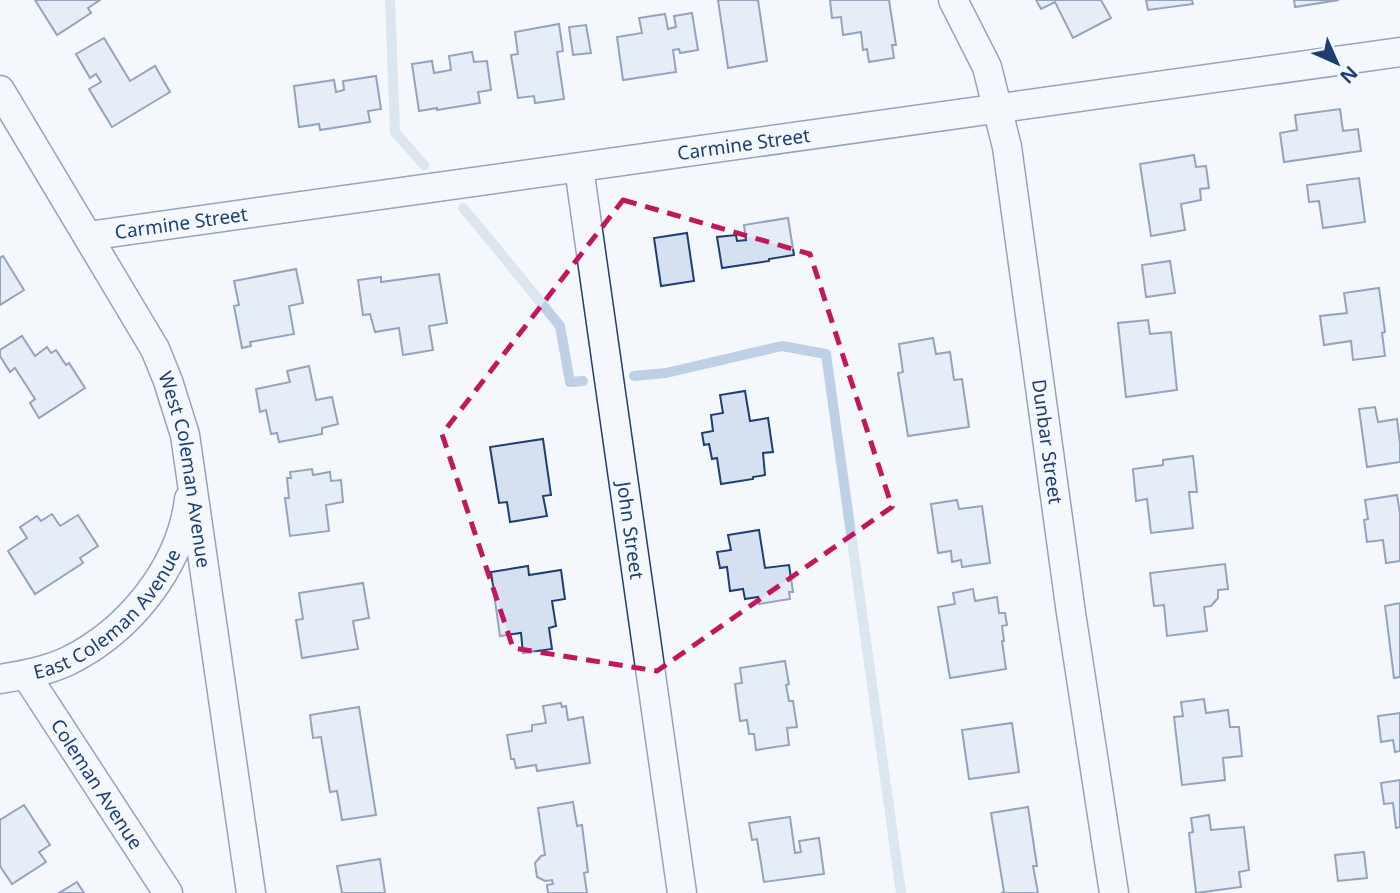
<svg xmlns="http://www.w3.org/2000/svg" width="1400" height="893" font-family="'Noto Sans',sans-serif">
<rect width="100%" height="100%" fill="#f4f7fb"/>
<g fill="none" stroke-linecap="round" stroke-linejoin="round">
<g stroke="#bed0e5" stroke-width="10">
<path d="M390 0 395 132 424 165"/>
<path d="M463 208 489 239 560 326 570 382 583 381"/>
<path d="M634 376 666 373 782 346 826 354 901 893"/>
</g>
</g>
<g fill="#d5e0f0" stroke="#1d3f73" stroke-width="2">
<path d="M35 0H100L88 8 91 13 57 35Z"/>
<path d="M718 0H758L767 61 728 68Z"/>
<path d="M830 0H889L896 45H892L894 58 869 62 867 49 863 50 861 32 843 35 841 17 832 18Z"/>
<path d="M1036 0H1101L1111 18 1073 38 1055 2 1041 9Z"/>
<path d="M1146 0H1192L1193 4 1148 10Z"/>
<path d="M1294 0H1339L1295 7Z"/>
<path d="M692 13 698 50 680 53 679 49 673 50 676 72 623 80 617 37 642 33 639 18 665 14 668 29 676 27 674 16Z"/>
<path d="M559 24 563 51 557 52 564 99 535 103 534 96 518 98 511 55 518 54 515 32Z"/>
<path d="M586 25 591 53 573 55 569 27Z"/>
<path d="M104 38 130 81 155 66 170 92 112 127 89 89 101 82 96 74 90 78 76 54Z"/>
<path d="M472 52 474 62 487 61 491 90 478 92 480 103 437 110V108L419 111 412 64 432 61 434 73 451 70 449 56Z"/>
<path d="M376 76 381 109 368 111 370 122 320 130 319 124 299 127 294 86 334 80 336 92 344 90 343 81Z"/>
<path d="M1340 109 1343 131 1358 129 1361 151 1284 162 1280 133 1297 130 1295 115Z"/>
<path d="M1194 155 1196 167 1206 166 1209 188 1200 189 1201 200 1181 204 1185 230 1151 236 1140 164Z"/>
<path d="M1359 178 1365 222 1323 228 1319 201 1309 202 1307 185Z"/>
<path d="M788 218 794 255 769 259V261L722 268 717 237 736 235 737 241 746 240 744 225Z"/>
<path d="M687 233 694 281 661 286 654 238Z"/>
<path d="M3 256 24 290 0 305V258Z"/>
<path d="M1170 261 1175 293 1146 297 1142 265Z"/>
<path d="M296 269 303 303 289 306 294 334 250 342 251 346 242 348 234 306 239 305 234 281Z"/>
<path d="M439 274 447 323 429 326 433 350 403 355 399 328 375 332 370 314 363 315 358 280 381 277V282Z"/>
<path d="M1379 288 1385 332 1382 333 1385 356 1353 360 1351 341 1324 345 1320 316 1347 313 1344 293Z"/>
<path d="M1148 320 1150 334 1171 332 1177 390 1126 397 1118 323Z"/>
<path d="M22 336 35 356 47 347 51 353 56 350 66 365 69 363 85 388 39 418 30 403 35 399 15 368 10 372 0 356V350Z"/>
<path d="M933 338 936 354 950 352 954 380 962 379 969 427 908 436 898 373 903 372 899 344Z"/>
<path d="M309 366 316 400 332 397 338 424 322 428V434L279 442 277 433 271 434 266 410 260 412 256 389 290 382 287 371Z"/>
<path d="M745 391 750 421 768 418 773 452 763 453 765 475 753 477V479L721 484 717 458 712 459 709 444 704 445 702 433 713 431 711 415 723 413 720 395Z"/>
<path d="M1375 407 1378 422 1397 419 1400 444V462L1367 467 1359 409Z"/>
<path d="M543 439 551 495 543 496 547 516 510 522 507 502 499 503 490 447Z"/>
<path d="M1193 456 1197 492H1189L1193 528 1151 533 1147 499 1136 501 1133 469 1163 465V460Z"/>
<path d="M312 469 313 475 330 472 331 481 341 480 343 502 326 505 329 531 290 536 285 498H289L287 478H291L290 472Z"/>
<path d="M1397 495 1400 514V561L1386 563 1383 540 1367 542 1364 520 1368 519 1365 500Z"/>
<path d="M957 500 959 509 982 506 990 563 962 567 961 560 952 562 951 551 938 553 931 504Z"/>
<path d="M52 514 60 526 78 515 98 546 80 558 83 563 35 594 8 551 27 538 20 527 37 516 41 521Z"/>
<path d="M759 530 765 568 789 565 793 592H789L790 599 759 604 758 597 745 599 743 589 730 591 727 567 720 568 717 552 731 550 728 535Z"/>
<path d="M1225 564 1228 589 1218 590V598L1211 606 1204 607 1207 631 1167 636 1164 605 1154 606 1150 573Z"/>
<path d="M528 566 529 575 561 570 565 599 552 601 556 626 549 628 552 649 523 653 521 633 500 636 491 572Z"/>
<path d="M363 583 369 618 353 621 358 649 302 658 296 620 303 619 299 593Z"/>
<path d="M973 589 975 601 997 597 999 613H1005L1007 625 1002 626 1004 641H1002L1006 669 950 678 938 607 955 604 953 593Z"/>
<path d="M1400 603V677L1394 678 1385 606Z"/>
<path d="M785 661 789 684 786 685 789 701H793L797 727 787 728 789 745 756 750 754 734H749L747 720 740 721 735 684 742 683 740 668Z"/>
<path d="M1204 699 1206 713 1228 710 1230 727H1239L1242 756 1223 758 1225 780 1182 785 1174 717 1183 716 1181 702Z"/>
<path d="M561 703 562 707 566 706 568 720 583 717 590 763 537 771 536 765 516 768 514 759H511L507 735 532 731V725L546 723 543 706Z"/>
<path d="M359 707 376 815 342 820 337 791 330 792 321 737 313 738 310 715Z"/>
<path d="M1400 713V751L1395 752 1393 740 1381 742 1378 716Z"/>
<path d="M1012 723 1019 772 969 779 962 730Z"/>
<path d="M1400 780V827L1396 828 1393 803 1384 804 1381 783Z"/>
<path d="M573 802 577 826 582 825 588 872 584 873 587 893H548L547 885 553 884 552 880 545 881 537 877 535 863 541 856 545 855 538 808Z"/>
<path d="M24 805 50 845 39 852 46 862 12 884 0 866V820Z"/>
<path d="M1028 807 1037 866H1033L1038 893H1001L1004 892 991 813Z"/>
<path d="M1209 815 1211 830 1244 827 1249 870 1239 872 1241 887 1196 893 1189 833 1193 832 1191 818Z"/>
<path d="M790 817 795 853 801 852 799 841 819 838 824 874 764 882 757 839 752 840 749 823Z"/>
<path d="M1364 852 1367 878 1338 881 1335 855Z"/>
<path d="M380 859 385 893H342L337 866Z"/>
<path d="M77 882 84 893H59Z"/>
</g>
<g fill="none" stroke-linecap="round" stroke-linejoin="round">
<g stroke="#1d3f73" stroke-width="31">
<g id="street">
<path id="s1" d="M953 0 987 67 1007 147 1071 613 1114 893"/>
<path id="s2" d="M0 90 155 349 168 381 185 435 251 893"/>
<path id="s3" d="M579 168 682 893"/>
<path id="s4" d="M88 236 1400 52"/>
<path id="s5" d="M26 675 168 893"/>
<path id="s6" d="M0 679C23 675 47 671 68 661 129 631 181 567 189 499"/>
</g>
</g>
<use href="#street" stroke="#f4f7fb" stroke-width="28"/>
</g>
<path d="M0 0H1400V893H0ZM623 200 810 254 892 507 657 671 513 648 442 434Z" fill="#f4f7fb" fill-opacity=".55" fill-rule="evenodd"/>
<path fill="none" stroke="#c2185b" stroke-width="5" stroke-dasharray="14 9" stroke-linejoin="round" d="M623 200 810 254 892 507 657 671 513 648 442 434Z"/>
<g text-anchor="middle" stroke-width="5" stroke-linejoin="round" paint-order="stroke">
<g font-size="19" fill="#1d3f73" stroke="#f4f7fb">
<text dy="7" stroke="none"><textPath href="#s4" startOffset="662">Carmine Street</textPath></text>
<text dy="7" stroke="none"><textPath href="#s4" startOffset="94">Carmine Street</textPath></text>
<text dy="7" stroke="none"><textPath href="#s1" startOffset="455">Dunbar Street</textPath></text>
<text dy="7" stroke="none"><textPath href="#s2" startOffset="427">West Coleman Avenue</textPath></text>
<text dy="7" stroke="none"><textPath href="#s3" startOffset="366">John Street</textPath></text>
<text dy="7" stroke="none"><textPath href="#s6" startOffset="131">East Coleman Avenue</textPath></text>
<text dy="7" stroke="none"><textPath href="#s5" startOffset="130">Coleman Avenue</textPath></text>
</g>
</g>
<g transform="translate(1337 63) rotate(135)" stroke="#f4f7fb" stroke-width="5" paint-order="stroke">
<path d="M0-5L12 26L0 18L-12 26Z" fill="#1d3f73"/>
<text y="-10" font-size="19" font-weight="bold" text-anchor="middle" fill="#1d3f73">N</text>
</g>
</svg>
